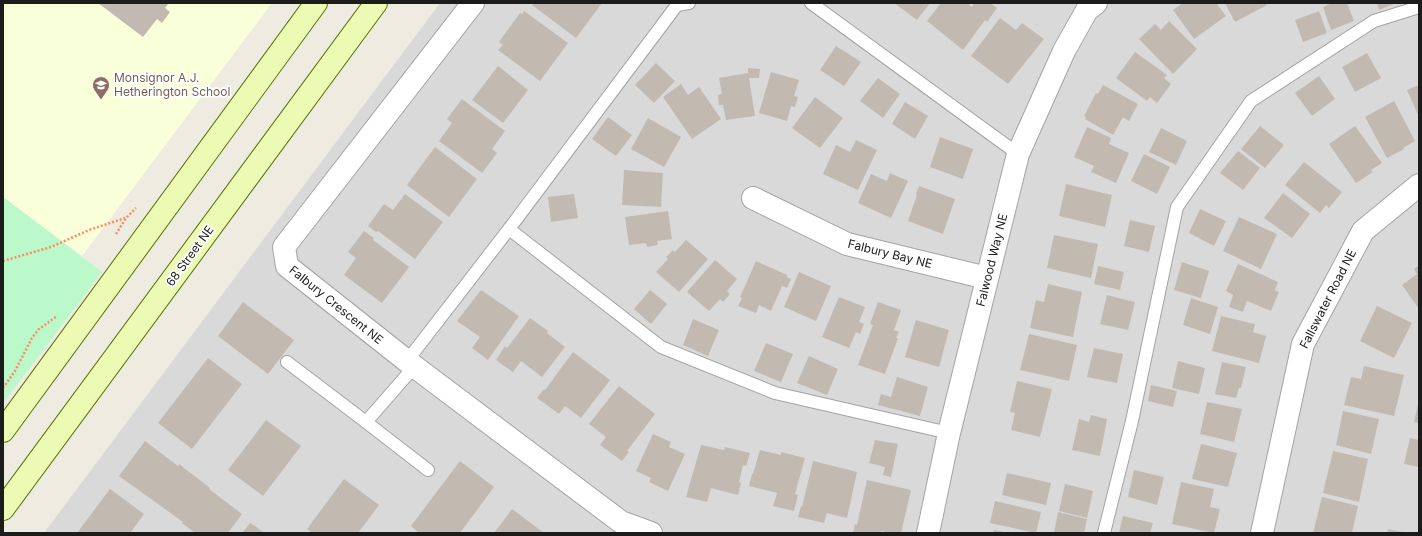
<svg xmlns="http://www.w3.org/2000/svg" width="1422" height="536" font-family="Inter,sans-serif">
<rect width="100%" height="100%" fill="#eeebe1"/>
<path fill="#dad9d9" d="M440 3H1419V533H44Z"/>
<path fill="#f9ffd9" d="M3 3H272L82 256 3 197Z"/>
<path fill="#bcf9ca" d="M3 197 102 272 3 403Z"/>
<g fill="#c2bab1">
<path d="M98 3H169L165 8 170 12 162 23 157 19 143 37Z"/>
<path d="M534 3H602L576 38 532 5Z"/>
<path d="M894 3H930L917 20Z"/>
<path d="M941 3H967L972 7 974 3H990L997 8 987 22 985 20 963 50 927 21Z"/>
<path d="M1183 3H1216L1226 16 1194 39 1173 10Z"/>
<path d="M1225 3H1266L1267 5 1235 22Z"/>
<path d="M1332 3H1347L1354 21 1331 30 1323 7Z"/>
<path d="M1377 3H1396L1379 10Z"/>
<path d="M524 11 568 43 540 81 498 50 503 45 499 42 520 13 522 14Z"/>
<path d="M1319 11 1327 33 1303 42 1295 20Z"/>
<path d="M1000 18 1016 30 1022 23 1044 39 1008 84 971 56Z"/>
<path d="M1169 21 1197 49 1173 74 1139 39 1155 24 1161 30Z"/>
<path d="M836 46 861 62 844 86 820 70Z"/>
<path d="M1135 52 1167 75 1164 78 1171 84 1157 103 1150 97 1147 101 1116 78Z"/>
<path d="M1367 53 1381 78 1355 92 1342 67Z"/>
<path d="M656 63 675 81 654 103 635 85Z"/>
<path d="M498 66 528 90 503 123 472 100Z"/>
<path d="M748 68 760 69 759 78H749L755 116 726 120 723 105H719L718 95 722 94 719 78 748 73Z"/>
<path d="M771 72 799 80 794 96 798 97 795 107 791 106 787 121 759 113Z"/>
<path d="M1319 76 1335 99 1312 116 1295 93Z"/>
<path d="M878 78 900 94 883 118 860 101Z"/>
<path d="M681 84 688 95 699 87 721 119 692 139 663 97Z"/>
<path d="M1103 85 1138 104 1129 121 1123 117 1113 135 1085 119 1086 117 1084 116 1096 93 1098 94Z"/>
<path d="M1419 85V117L1407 90Z"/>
<path d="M815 97 843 118 820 148 792 128Z"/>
<path d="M462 99 505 131 492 149 497 153 482 173 439 141 452 123 447 119Z"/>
<path d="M1394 101 1415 141 1403 148 1404 149 1387 158 1365 117Z"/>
<path d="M905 102 928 116 915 139 892 124Z"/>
<path d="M608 117 632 135 616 156 592 139Z"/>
<path d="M648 118 681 137 664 167 631 149Z"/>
<path d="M1260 126 1284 145 1265 168 1241 149Z"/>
<path d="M1355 126 1382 163 1371 170 1373 172 1356 183 1329 144Z"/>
<path d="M1087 127 1111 138 1109 144 1129 153 1116 183 1091 172 1094 166 1074 157Z"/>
<path d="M1161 128 1187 141 1176 165 1149 152Z"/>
<path d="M940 137 973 149 963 179 930 167Z"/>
<path d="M856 140 877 150 858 190 823 174 836 145 850 152Z"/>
<path d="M435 147 477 179 449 217 407 185Z"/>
<path d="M1238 151 1260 168 1243 190 1220 173Z"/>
<path d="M1144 154 1170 167 1157 194 1131 181Z"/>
<path d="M1304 162 1342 192 1329 208 1326 205 1320 213 1285 185Z"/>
<path d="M624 170 663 173 661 207 622 205Z"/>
<path d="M890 173 908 181 891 218 858 203 871 174 887 181Z"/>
<path d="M1066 184 1112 195 1105 227 1059 216Z"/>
<path d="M919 186 955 199 943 234 908 221 917 195 916 194Z"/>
<path d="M1283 193 1310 214 1292 238 1264 218Z"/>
<path d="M405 194 443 222 415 259 378 231 376 232 368 226 384 204 393 210Z"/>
<path d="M574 194 578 218 551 222 548 197Z"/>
<path d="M1200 209 1226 221 1214 246 1189 233Z"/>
<path d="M668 211 672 239 657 241 658 245 647 247 646 243 629 245 625 217Z"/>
<path d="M1239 217 1277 234 1261 269 1223 251Z"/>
<path d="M1130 220 1155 226 1149 252 1124 246Z"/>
<path d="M364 231 374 238 373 240 409 267 382 303 344 275 356 258 348 252Z"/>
<path d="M1054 235 1098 244 1091 278 1047 268Z"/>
<path d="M686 240 708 259 679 292 656 272 668 259 666 257 673 250 675 252Z"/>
<path d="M715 260 737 279 727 291 730 294 723 302 720 299 709 311 687 292Z"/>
<path d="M756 261 787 275V277L791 279 787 288 782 286 771 311 759 305 756 313 738 306 742 298 740 297Z"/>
<path d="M1182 262 1209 271 1201 298 1174 290Z"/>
<path d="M1238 264 1278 282 1275 290 1279 292 1271 311 1247 301 1243 312 1229 307 1233 295 1226 291Z"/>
<path d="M1419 265V309L1402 285 1417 274 1414 269Z"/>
<path d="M1098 266 1124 272 1120 290 1094 284Z"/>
<path d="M799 272 831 286 816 321 784 307Z"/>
<path d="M1048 284 1082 292 1073 337 1030 328 1036 300 1044 302Z"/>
<path d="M481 290 519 316 488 360 472 348 480 337 457 321Z"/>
<path d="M650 290 667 304 651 324 634 309Z"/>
<path d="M1107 295 1135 302 1128 330 1100 324Z"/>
<path d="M839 297 865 307 859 322 864 324 860 334 856 332 849 348 822 337Z"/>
<path d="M1191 298 1218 307 1210 334 1183 325Z"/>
<path d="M243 302 294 340 268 374 218 336Z"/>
<path d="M878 302 901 310 894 330 899 332 896 338H898L885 374 858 365 873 325 870 324Z"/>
<path d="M1377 306 1412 323 1394 358 1360 341Z"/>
<path d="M1221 316 1255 324 1253 332 1266 336 1259 363 1212 351Z"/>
<path d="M530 318 548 331 547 333 565 347 542 377 521 361 513 372 496 360 505 346 507 348Z"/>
<path d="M693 319 719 330 708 356 683 345Z"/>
<path d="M916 320 949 330 939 367 905 357Z"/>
<path d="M1029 334 1077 345 1069 381 1020 370Z"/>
<path d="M766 343 793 354 781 382 754 371Z"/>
<path d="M1094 348 1123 354 1117 383 1087 377Z"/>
<path d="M573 352 610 380 581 418 565 406 559 414 537 398 544 389 545 390Z"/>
<path d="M809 356 838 369 827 395 797 383Z"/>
<path d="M208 358 242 384 192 449 158 423Z"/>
<path d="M1178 361 1205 368 1199 394 1172 388Z"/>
<path d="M1222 362 1246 367 1241 388H1239L1236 398 1215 394Z"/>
<path d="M1364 366 1404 375 1394 416 1344 405 1351 377 1361 379Z"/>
<path d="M897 377 928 387 920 416 878 405 881 394 891 397Z"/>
<path d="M1017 381 1052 389 1040 437 1011 430 1015 413 1010 412Z"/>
<path d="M1151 385 1177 391 1173 407 1148 401Z"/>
<path d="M619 386 655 414 627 451 629 452 622 461 600 445 606 437 589 424Z"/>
<path d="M1207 402 1242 409 1234 442 1200 434Z"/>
<path d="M1418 404H1419V423L1414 422Z"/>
<path d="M1343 411 1379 419 1371 454 1336 445Z"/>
<path d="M1091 415 1107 419 1100 456 1072 450 1079 419 1089 422Z"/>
<path d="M266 420 301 446 263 496 228 470Z"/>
<path d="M653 434 671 442 669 447 685 454 668 491 649 482 651 478 636 471Z"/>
<path d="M1410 438 1419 440V467L1404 464Z"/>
<path d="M875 440 898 444 891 477 883 475 885 467 869 463Z"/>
<path d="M145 441 178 466 179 464 210 488 209 489 242 514 228 533H195L182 523 183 522 119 476Z"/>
<path d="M1201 444 1237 453 1228 487 1192 479Z"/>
<path d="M701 445 724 450 725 447 750 453 746 466 743 465 739 482 741 483 738 495 711 488 707 502 686 497Z"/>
<path d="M760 450 781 455V452L805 458 795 494 798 495 794 511 773 506 777 493 749 486 752 474H753Z"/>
<path d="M1333 451 1368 459 1359 502 1323 493Z"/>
<path d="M460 461 494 487 460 533H419L411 526Z"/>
<path d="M813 461 857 472 847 518 827 513 824 523 798 517 801 506 802 507Z"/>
<path d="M1134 470 1164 477 1157 505 1128 497Z"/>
<path d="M1007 473 1051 483 1046 505 1002 495Z"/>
<path d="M344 479 379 505 358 533H312L307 529Z"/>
<path d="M867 480 911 490 901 533H889L881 531V533H853L855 524 857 525Z"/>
<path d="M1181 482 1214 489 1210 507 1220 509 1214 533 1172 524Z"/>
<path d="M1065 484 1093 491 1087 518 1059 511Z"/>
<path d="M110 489 144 514 130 533H77Z"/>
<path d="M1322 497 1358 506 1352 533H1313Z"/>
<path d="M995 501 1041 512 1036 533 990 523Z"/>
<path d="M512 509 544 533H494Z"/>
<path d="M1058 512 1087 519 1084 533H1054Z"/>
<path d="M1123 516 1153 523 1150 533H1119Z"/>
<path d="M250 523 255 526 264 533H242Z"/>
<path d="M1388 529 1402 532V533H1387Z"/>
<path d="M994 530 1004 532V533H993Z"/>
</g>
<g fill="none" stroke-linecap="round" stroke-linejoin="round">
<g stroke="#a3a3a3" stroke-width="14">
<g id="service">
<path d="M689 3 677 5 509 229 661 347 775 393 949 433"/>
<path d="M811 3 1018 154"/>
<path d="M407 361 509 229"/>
<path d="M287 362 366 422 428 470"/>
<path d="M366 422 414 367"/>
<path d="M1104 533 1132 421 1177 207 1251 101 1374 21 1419 7"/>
</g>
</g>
<g stroke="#a3a3a3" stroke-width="24">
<g id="minor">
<path d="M473 3 284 247 287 266 407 361 621 522 651 533"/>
<path d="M753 198 847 244 987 278"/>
<path d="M928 533 949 433 1018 154 1064 51 1087 10 1096 3"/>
<path d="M1262 533 1303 344 1363 231 1419 185"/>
</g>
</g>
<g stroke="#567204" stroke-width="24">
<g id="secondary">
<path d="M3 431 316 3"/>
<path d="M3 509 376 3"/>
</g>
</g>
<g stroke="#fa8b65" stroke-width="2.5" stroke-dasharray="2 2" stroke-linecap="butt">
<path d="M116 234 126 218 136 208"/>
<path d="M3 261 51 247 89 230 125 218"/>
<path d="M3 388 15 371 32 338 39 329 57 316"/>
</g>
<use href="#service" stroke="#fff" stroke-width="12"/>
<use href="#minor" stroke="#fff" stroke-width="22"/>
<use href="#secondary" stroke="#ecfab3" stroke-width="22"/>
</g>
<defs>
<g id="school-pin" transform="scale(0.9)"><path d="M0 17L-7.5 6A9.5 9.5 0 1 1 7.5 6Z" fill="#8d6e63" stroke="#fff"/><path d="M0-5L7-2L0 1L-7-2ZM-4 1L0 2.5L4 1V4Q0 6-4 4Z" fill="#fff"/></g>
</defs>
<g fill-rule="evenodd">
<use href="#school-pin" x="101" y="85"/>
</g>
<g text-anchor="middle" stroke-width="3.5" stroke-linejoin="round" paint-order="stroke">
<g font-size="12" fill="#785e54" stroke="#fff" text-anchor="start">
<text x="114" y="82">Monsignor A.J.<tspan x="114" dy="14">Hetherington School</tspan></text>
</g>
<g font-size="12" fill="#1c1c1c" stroke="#fff">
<text transform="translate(890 254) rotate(14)" y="4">Falbury Bay NE</text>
<text transform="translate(190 256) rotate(-54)" y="4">68 Street NE</text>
<text transform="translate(992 260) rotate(-76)" y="4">Falwood Way NE</text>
<text transform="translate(1328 299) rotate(-63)" y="4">Fallswater Road NE</text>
<text transform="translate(336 305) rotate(39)" y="4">Falbury Crescent NE</text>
</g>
</g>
<rect width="1422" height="536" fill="none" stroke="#1c1c1c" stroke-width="8"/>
</svg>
